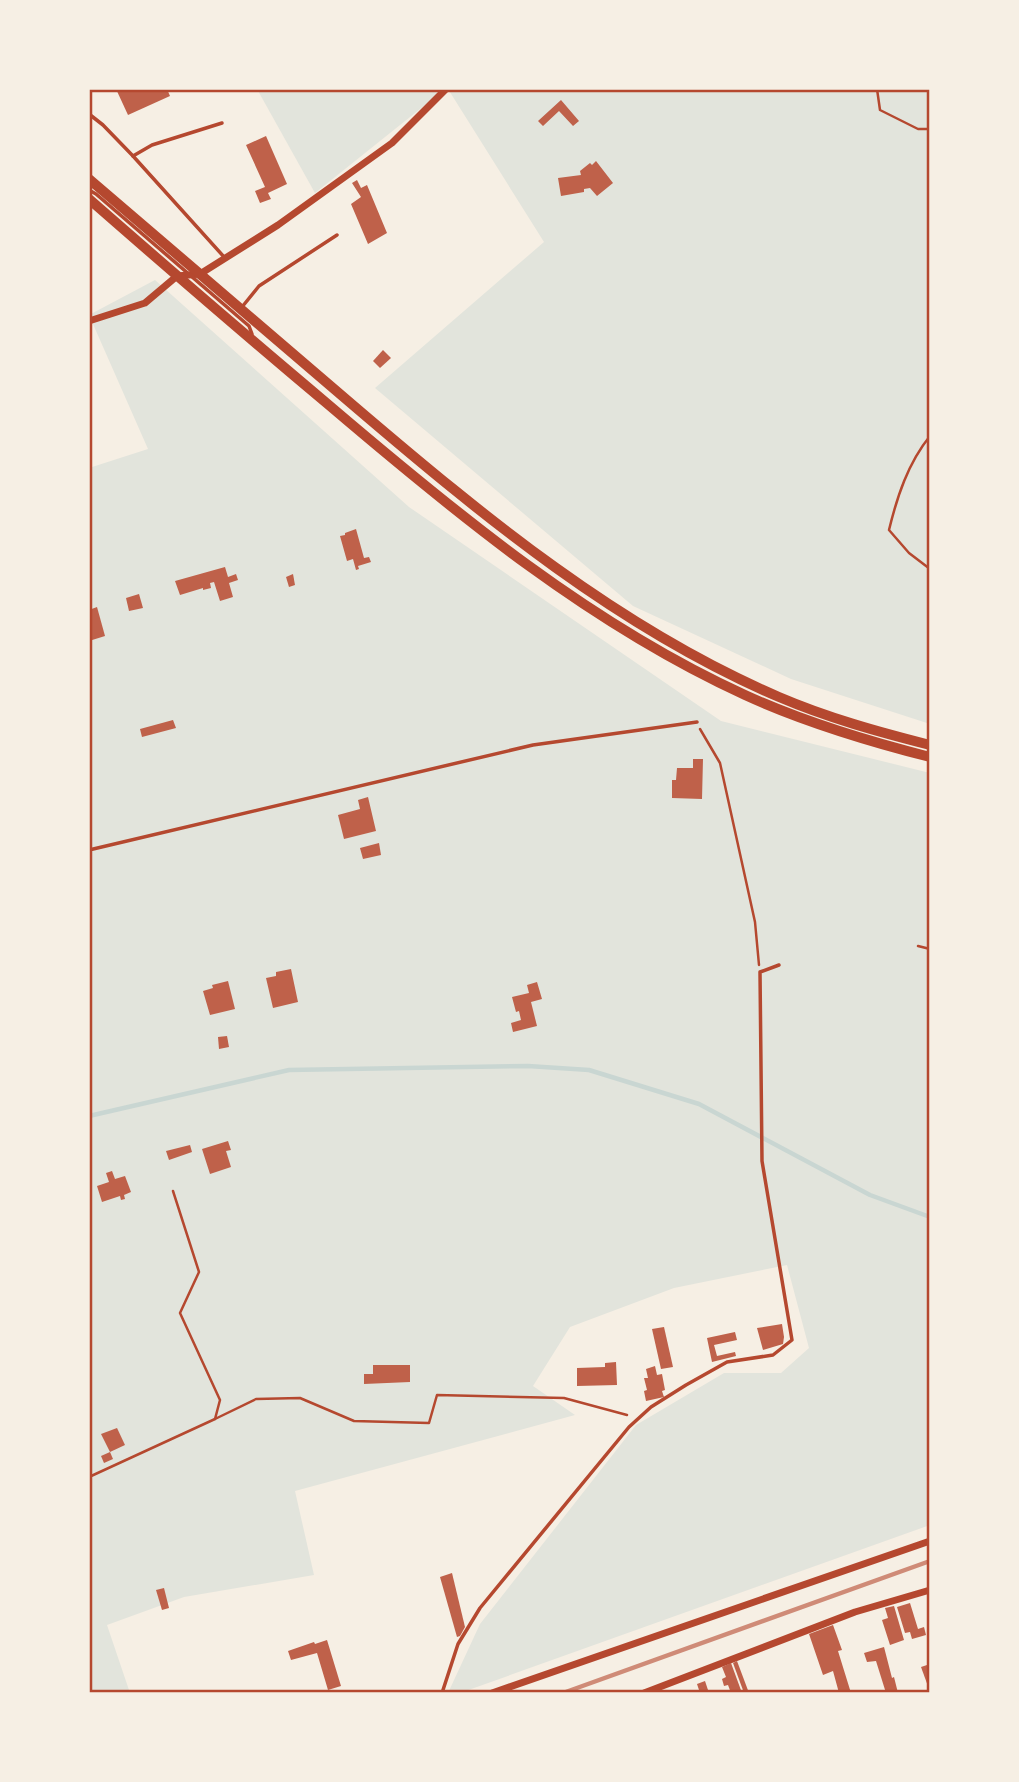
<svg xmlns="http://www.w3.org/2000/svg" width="1019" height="1782" font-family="Lato,sans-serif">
<rect width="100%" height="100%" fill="#f6efe4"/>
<g fill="#e2e4dc">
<path d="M257 89H445L315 193Z"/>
<path d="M448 89H930V724L791 679 633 606 375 388 544 242Z"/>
<path d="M155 280 409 507 721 721 930 773V1525L460 1693H448L480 1624 636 1425 724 1373H781L809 1348 787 1265 674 1288 570 1327 533 1386 575 1415 295 1491 314 1575 184 1597 107 1625 130 1693H89V468L148 449 89 315Z"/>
</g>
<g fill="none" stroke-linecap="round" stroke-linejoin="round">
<path stroke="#c9d6d2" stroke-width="4.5" d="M89 1116 289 1070 528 1066 589 1070 699 1104 870 1195 930 1217"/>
</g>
<g fill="#bf614a">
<path d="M116 89H167L170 96 128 115Z"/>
<path d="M561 100 579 121 573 126 559 111 543 126 538 121Z"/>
<path d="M266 136 287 184 268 193 271 199 260 203 255 191 265 187 246 145Z"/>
<path d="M596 161 613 183 597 196 590 188 584 189V192L561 196 558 178 581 175 580 171 590 163 592 165Z"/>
<path d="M357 180 361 188 367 185 387 233 368 244 351 204 361 197 352 183Z"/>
<path d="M383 350 391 358 380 368 373 361Z"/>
<path d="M356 529 364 558 369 557 371 562 358 566 359 569 356 570 353 559 347 561 340 536 345 535V533Z"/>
<path d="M225 567 228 577 236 574 238 580 229 583 233 597 220 601 214 582 210 583 211 588 203 590V588L180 595 175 581Z"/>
<path d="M293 574 295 585 289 587 286 577Z"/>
<path d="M139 594 143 608 129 611 126 598Z"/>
<path d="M97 607 105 636 89 641V610Z"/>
<path d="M173 720 176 728 142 737 140 729Z"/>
<path d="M693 759H703L702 799 672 798V780H676L677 768H693Z"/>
<path d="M368 797 376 831 344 839 338 815 360 809 358 800Z"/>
<path d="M379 843 381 855 363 859 360 848Z"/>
<path d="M291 969 298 1002 273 1008 266 978 276 976V972Z"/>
<path d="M228 981 235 1009 210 1015 203 991 213 988 212 985Z"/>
<path d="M537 982 542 999 531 1002 537 1026 513 1032 511 1023 521 1020 519 1011 516 1012 512 997 529 993 527 985Z"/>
<path d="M227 1036 229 1047 219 1049 218 1037Z"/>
<path d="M228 1141 231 1150 226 1151 231 1167 210 1174 202 1149Z"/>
<path d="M190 1145 192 1152 169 1160 166 1151Z"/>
<path d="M112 1171 115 1179 125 1176 131 1192 124 1195 125 1199 121 1200 120 1196 102 1202 97 1186 109 1182 106 1173Z"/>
<path d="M782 1324 784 1337 783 1344 763 1350 757 1328Z"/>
<path d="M664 1327 673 1367 661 1369 652 1329Z"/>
<path d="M735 1332 737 1340 714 1345 717 1356 735 1352 736 1356 712 1362 707 1338Z"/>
<path d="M616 1362 617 1385 577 1386V1368L605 1367V1363Z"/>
<path d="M373 1365H410V1382L364 1384V1374H373Z"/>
<path d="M655 1366 657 1375 662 1374 665 1390 662 1391 664 1397 646 1401 644 1391 647 1390 644 1378H648L646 1369Z"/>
<path d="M117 1428 125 1445 110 1452 101 1434Z"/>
<path d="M110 1452 113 1459 104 1463 101 1456Z"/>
<path d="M452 1573 465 1627 460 1636 457 1637 440 1577Z"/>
<path d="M164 1588 169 1608 162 1610 156 1590Z"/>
<path d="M910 1603 918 1629 924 1627 926 1635 912 1639 910 1632 905 1633 897 1607Z"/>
<path d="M894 1606 904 1640 890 1645 882 1620 888 1618 885 1608Z"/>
<path d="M833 1625 842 1650 838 1651 851 1693H839L833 1671 823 1675 809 1634Z"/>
<path d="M327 1640 341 1686 328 1690 317 1653 291 1660 288 1651 314 1642 315 1644Z"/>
<path d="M884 1647 892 1678 894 1677 898 1693H886L876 1661 867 1662 864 1653Z"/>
<path d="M737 1661 749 1693H744L733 1663Z"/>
<path d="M731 1663 742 1693H731L728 1685 724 1686 722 1679 726 1677 722 1667Z"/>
<path d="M930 1664V1689H929L921 1667Z"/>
<path d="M705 1681 709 1693H700L697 1684Z"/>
</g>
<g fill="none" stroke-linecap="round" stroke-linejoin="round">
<g stroke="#b5482f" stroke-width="2.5">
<path d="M877 89 880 110 918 129H930"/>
<path d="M930 436C908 463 897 497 889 530L909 553 930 569"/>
<path d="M700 729 720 763 755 922 759 965"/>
<path d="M918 946 930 949"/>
<path d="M215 1419 256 1399 300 1398 354 1421 429 1423 437 1395 564 1398 627 1415"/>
<path d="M89 1477 215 1419 220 1400 180 1313 199 1272 173 1191"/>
</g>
<g stroke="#b5482f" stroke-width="3.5">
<path d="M89 114 103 125 133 156 225 258"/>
<path d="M133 156 152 145 222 123"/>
<path d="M89 190 96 194 249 326 252 334"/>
<path d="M242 307 259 286 337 235"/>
<path d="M89 850 533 745 697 722"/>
<path d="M442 1693 458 1644 480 1608 629 1427 651 1407 686 1385 727 1362 773 1355 792 1340 762 1161 760 972 779 965"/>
</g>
<g stroke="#b5482f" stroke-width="7">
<path d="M89 321 145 303 177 276 200 274 278 225 392 143 446 89"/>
<path d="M492 1693 930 1541"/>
<path d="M644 1693 855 1612 930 1590"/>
</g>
<g stroke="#b5482f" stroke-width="10">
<path d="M89 179C177 254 265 330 354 406 484 517 620 629 779 697 828 718 879 732 930 745"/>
<path d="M89 199C169 269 249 338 330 406 458 515 590 624 745 695 804 722 867 741 930 757"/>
</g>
<path stroke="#cf8b77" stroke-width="4.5" d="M563 1693 930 1561"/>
</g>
<rect width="1019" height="1782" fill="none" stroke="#f6efe4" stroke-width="182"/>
<rect x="91" y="91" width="837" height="1600" fill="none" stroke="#b5482f" stroke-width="2.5"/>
</svg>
